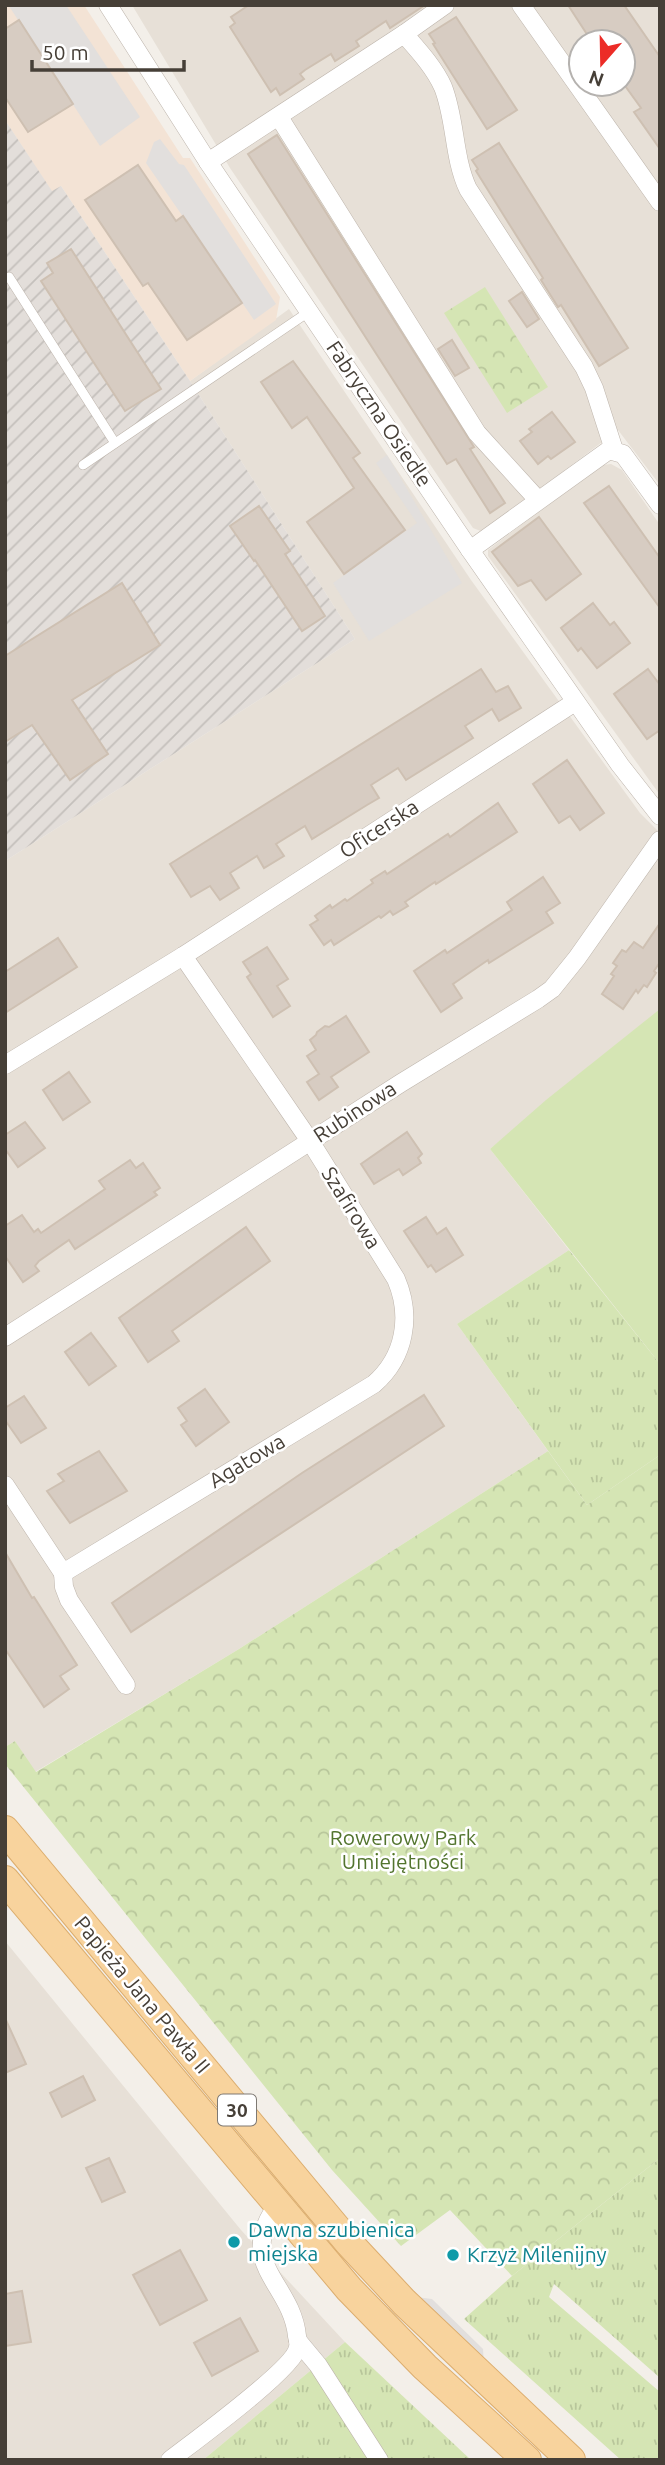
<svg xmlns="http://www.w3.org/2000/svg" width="665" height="2465" font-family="Ubuntu,sans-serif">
<defs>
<pattern id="industrial-furrows" width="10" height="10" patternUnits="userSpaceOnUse" patternTransform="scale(1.75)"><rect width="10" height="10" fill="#e3deda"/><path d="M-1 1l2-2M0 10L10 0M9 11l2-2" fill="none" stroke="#c4c0bc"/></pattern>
<pattern id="grass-tufts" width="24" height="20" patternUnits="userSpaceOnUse" patternTransform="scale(1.75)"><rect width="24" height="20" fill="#d5e5b4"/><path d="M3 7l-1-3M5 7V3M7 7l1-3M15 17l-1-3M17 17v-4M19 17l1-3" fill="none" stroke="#b8c69b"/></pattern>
<pattern id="forest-crowns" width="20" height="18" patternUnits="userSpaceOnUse" patternTransform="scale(1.75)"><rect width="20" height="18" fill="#d5e5b4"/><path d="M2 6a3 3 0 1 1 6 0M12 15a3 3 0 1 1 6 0" fill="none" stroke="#b8c69b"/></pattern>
</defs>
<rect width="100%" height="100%" fill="#f3efe9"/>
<g fill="#e7e0d7" fill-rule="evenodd">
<path d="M132 5H660V485L618 430 483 532 473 528 230 168ZM581 42H623V84H581Z"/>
<path d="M289 309 471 580 640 813 660 833V1010L490 1149 569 1250 457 1324 548 1451 239 1649 35 1772 15 1741 5 1747V861L355 639 190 381Z"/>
<path d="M611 464 622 470 660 525V795L488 556V550L559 496 603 465Z"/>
<path d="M5 1941 241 2230 345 2342 203 2460H5Z"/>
</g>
<path fill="#f3e3d5" d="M5 5H84L183 158H190L280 297 276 320 190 381 61 186 52 192 5 120Z"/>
<path fill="url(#industrial-furrows)" d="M5 120 52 191 61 186 190 381 355 639 5 861Z"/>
<g fill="url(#grass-tufts)">
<path d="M569 1250 660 1364V1455L587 1505 457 1324Z"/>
<path d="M660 2158V2378L554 2284 549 2297 660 2392V2460H621L464 2319 512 2276Z"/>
<path d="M345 2342 471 2460H203Z"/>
</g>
<g fill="url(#forest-crowns)">
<path d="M485 287 548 387 507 413 444 313Z"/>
<path d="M548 1451 587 1505 660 1455V2158L512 2276 450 2210 401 2246 332 2170 5 1764V1747L15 1741 36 1772 239 1649Z"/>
</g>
<path fill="#d5e5b4" d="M660 1009V1364L490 1149 546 1100Z"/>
<g fill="#e2dfdd">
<path d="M66 5 140 117 100 146 9 6Z"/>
<path d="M160 139 179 164 184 165 276 304 254 320 146 163 154 142Z"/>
<path d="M387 455 462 583 369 641 333 583 417 523 376 463Z"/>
<path d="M416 2297 432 2299 483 2349 484 2365Z"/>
</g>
<g fill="#d7ccc2" stroke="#cec0b2" stroke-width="2">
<path d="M249 5H425L390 28 386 21 356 41 359 46 335 61 331 54 305 70 300 74 304 79 280 95 276 88 271 92 230 27 235 23 231 17Z"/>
<path d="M568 5H624L660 57V149L634 112 641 108 623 83V42H592Z"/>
<path d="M456 17 517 110 487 129 433 44 435 43 429 34Z"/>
<path d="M19 20 73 104 28 132 5 97V29Z"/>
<path d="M277 135 474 447 470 449 505 503 490 513 456 459 447 464 248 154Z"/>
<path d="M499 143 628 348 599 366 561 305 558 307 541 280 543 278 476 171 478 169 472 160Z"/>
<path d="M138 165 176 221 183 216 242 303 187 340 148 283 143 286 85 200Z"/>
<path d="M71 249 161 389 125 411 41 281 53 273 47 263Z"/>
<path d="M522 292 539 319 527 327 509 301Z"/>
<path d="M452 340 469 368 455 376 438 349Z"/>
<path d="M293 361 360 453 353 458 405 530 344 574 307 522 354 488 307 417 292 428 261 382Z"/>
<path d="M552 412 575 442 551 459 548 456 538 464 520 441 532 432 529 429Z"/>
<path d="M609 486 660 558V608L584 503Z"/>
<path d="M259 506 290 551 285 554 325 616 302 631 255 560 254 561 230 526Z"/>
<path d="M539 517 581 574 546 600 531 580 518 586 492 552Z"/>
<path d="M122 583 160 645 72 700 108 754 70 780 32 725 5 742V656Z"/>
<path d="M593 603 610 625 614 622 630 643 597 668 581 648 578 651 561 628Z"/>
<path d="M481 669 496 692 508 686 521 708 499 721 492 709 465 726 473 738 462 745 406 780 398 768 371 785 379 798 367 805 312 839 305 826 276 844 284 856 264 868 257 856 230 873 239 888 220 900 210 886 191 897 170 864Z"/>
<path d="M648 669 660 685V730L647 739 614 694Z"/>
<path d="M567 760 604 813 580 830 570 816 559 823 533 784Z"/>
<path d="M498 803 517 832 436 884 435 882 405 902 408 906 393 915 390 911 381 918 379 916 334 945 331 940 324 945 310 925 318 920 315 916 330 905 332 908 345 899 347 901 373 883 371 880 385 871 387 874 448 834 450 837Z"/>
<path d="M543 877 560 903 546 912 553 923 489 963 488 960 453 984 462 998 441 1012 414 971 445 950 447 953 512 910 507 902Z"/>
<path d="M660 923V962L654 971 656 973 647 987 644 985 638 993 636 990 623 1009 602 994 614 976 611 974 617 966 613 963 622 950 626 952 634 942 643 948Z"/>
<path d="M58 938 77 967 5 1013V972Z"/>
<path d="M267 947 288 979 277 986 290 1006 273 1017 247 977 251 974 243 962Z"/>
<path d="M346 1016 369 1052 331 1077 338 1087 319 1100 307 1082 319 1074 307 1056 316 1050 310 1040 316 1035 317 1032 325 1026 329 1027Z"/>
<path d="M69 1072 90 1102 63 1120 43 1090Z"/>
<path d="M25 1122 45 1148 18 1167 5 1149V1135Z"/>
<path d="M407 1132 422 1154 418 1158 421 1163 403 1175 399 1169 374 1184 361 1164Z"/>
<path d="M130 1160 136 1168 143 1163 160 1188 154 1192 157 1195 75 1249 69 1240 39 1261 35 1266 39 1271 23 1282 5 1256V1226L22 1215 34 1232 38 1229 41 1233 105 1189 99 1181Z"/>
<path d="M426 1217 437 1234 446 1228 463 1255 436 1272 431 1265 428 1267 404 1231Z"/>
<path d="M246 1227 270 1261 172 1331 179 1341 148 1362 119 1318Z"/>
<path d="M91 1333 116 1366 89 1385 65 1352Z"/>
<path d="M205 1389 229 1422 196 1446 181 1425 187 1421 178 1408Z"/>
<path d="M424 1395 444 1426 131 1632 112 1603 302 1473Z"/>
<path d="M24 1396 46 1428 21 1443 5 1420V1408Z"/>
<path d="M99 1451 127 1491 70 1523 47 1491 64 1481 58 1474Z"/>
<path d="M5 1552 32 1598 34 1597 77 1665 60 1676 69 1689 44 1707 5 1649Z"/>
<path d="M5 2018 26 2064 5 2073Z"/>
<path d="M83 2076 95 2100 62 2117 50 2093Z"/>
<path d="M109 2158 125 2192 102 2202 86 2168Z"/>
<path d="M180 2250 207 2300 160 2325 133 2275Z"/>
<path d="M22 2291 31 2342 5 2346V2294Z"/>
<path d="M240 2318 258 2351 212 2376 194 2343Z"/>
</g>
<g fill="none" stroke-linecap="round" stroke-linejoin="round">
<g stroke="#beb5ac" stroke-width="10">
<g id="service">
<path d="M9 277 115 443"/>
<path d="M83 465 310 311"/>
</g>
</g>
<g stroke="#beb5ac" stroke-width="19">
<g id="minor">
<path d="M108 5 208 162 470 550 620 765 660 816"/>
<path d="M521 5 660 202"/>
<path d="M404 34 445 5"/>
<path d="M279 117 477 433 538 500"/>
<path d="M208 162 404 34C418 50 434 67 443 87 456 120 453 157 468 189L584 367 594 388 614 450"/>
<path d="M470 550 609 450 623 454 660 505"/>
<path d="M5 1065 183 956 575 702"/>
<path d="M5 1337 401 1083 538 999 552 989 577 958 660 840"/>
<path d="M5 1485 63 1573 374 1384C405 1357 412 1316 396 1279L310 1141 183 956"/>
<path d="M63 1573 64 1587 69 1600 126 1685"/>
<path d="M298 2341 318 2365 379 2460"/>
<path d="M170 2460C192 2443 295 2368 298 2347 299 2344 298 2340 297 2336 292 2283 234 2264 278 2204"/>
</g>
</g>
<g stroke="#dcad6e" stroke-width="30">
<g id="primary">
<path d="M5 1830 349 2243 404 2302 571 2460"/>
<path d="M5 1880 349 2289 425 2367 527 2460"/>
</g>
</g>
<use href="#service" stroke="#fff" stroke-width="9"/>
<use href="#minor" stroke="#fff" stroke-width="18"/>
<use href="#primary" stroke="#f8d39d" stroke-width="28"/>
</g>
<g fill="#0f9aa8" stroke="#fff" stroke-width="2.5">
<circle cx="234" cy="2242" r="7"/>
<circle cx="453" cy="2255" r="7"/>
</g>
<g text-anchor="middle" stroke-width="5" stroke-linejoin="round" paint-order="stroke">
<rect fill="#fff" stroke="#7e7973" stroke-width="2" x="218" y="2094.5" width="38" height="31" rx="5"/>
<g font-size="19" font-weight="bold" fill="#463f37">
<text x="237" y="2117">30</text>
</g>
<g font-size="21" fill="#463f37" stroke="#fff">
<text transform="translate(379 414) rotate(56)" y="7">Fabryczna Osiedle</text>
<text transform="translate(379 829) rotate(-33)" y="7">Oficerska</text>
<text transform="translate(355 1112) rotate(-33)" y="7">Rubinowa</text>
<text transform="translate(351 1208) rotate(58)" y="7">Szafirowa</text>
<text transform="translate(247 1461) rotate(-31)" y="7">Agatowa</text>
<text transform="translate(142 1995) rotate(50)" y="7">Papieża Jana Pawła II</text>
</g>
<g font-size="21" fill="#52742e" stroke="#fff">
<text x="403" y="1845">Rowerowy Park<tspan x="403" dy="24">Umiejętności</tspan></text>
</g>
<g font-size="21" fill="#0d838f" stroke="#fff" text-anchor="start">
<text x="248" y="2237">Dawna szubienica<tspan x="248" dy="24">miejska</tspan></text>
<text x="467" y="2262">Krzyż Milenijny</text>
</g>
</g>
<rect width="665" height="2465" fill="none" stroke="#463f37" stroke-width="14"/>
<g transform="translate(602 63) rotate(200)"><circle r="33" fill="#ffffff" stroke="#b5b2af" stroke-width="2"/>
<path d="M0-5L12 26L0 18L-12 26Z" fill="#ec2c27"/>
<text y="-10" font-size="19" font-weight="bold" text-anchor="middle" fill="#463f37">N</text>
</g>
<path d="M32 60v10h152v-10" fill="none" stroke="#463f37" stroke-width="3.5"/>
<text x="42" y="60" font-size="21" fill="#463f37" stroke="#ffffff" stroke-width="5" paint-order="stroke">50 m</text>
</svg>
